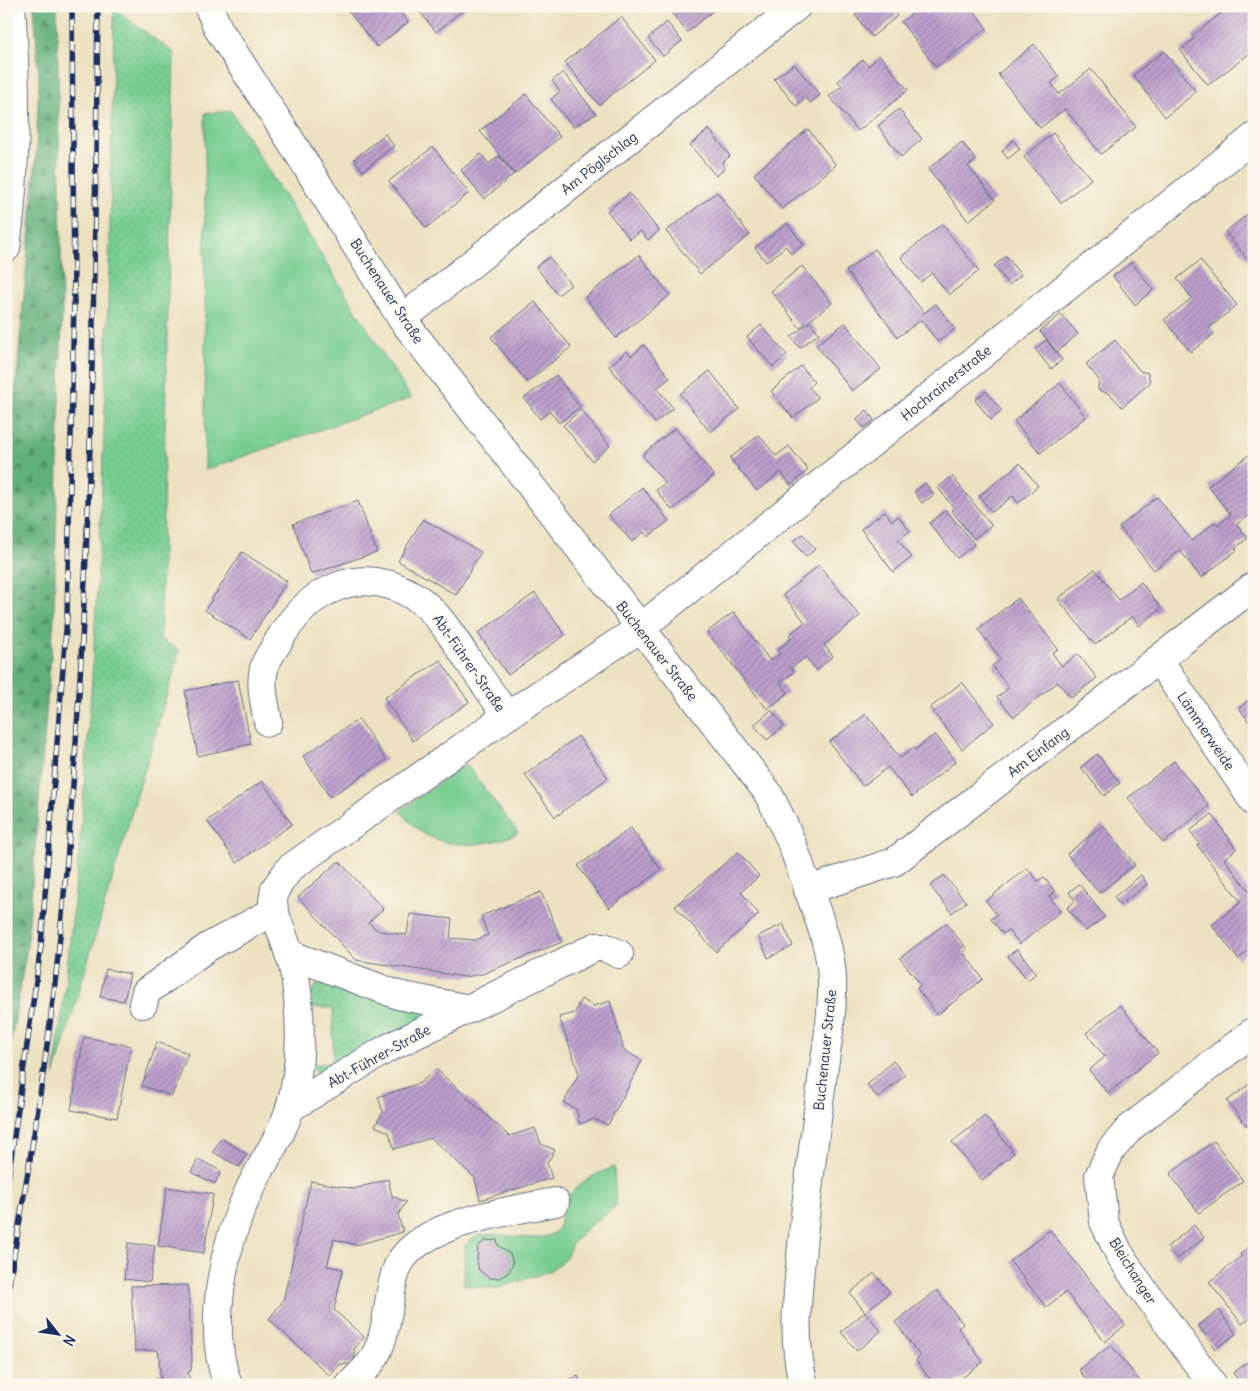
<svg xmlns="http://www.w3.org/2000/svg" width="1260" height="1391" font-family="Delius,sans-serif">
<defs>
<pattern id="grass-dots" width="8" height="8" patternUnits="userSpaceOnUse" patternTransform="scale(1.25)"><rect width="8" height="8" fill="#77cd90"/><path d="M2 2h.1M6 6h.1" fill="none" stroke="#66b07f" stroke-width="1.8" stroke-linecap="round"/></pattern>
<pattern id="forest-firs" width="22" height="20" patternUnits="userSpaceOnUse" patternTransform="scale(1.25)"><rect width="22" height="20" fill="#61b07a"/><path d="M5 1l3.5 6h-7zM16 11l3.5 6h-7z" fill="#4f9067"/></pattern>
<pattern id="building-hatch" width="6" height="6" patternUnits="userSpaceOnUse" patternTransform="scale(1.25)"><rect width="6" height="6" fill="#bc9fcc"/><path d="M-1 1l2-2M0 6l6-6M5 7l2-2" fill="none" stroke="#9882a9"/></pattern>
</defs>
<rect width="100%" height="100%" fill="#fbf7ec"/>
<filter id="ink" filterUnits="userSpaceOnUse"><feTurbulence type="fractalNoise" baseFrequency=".02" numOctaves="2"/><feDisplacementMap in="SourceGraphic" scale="10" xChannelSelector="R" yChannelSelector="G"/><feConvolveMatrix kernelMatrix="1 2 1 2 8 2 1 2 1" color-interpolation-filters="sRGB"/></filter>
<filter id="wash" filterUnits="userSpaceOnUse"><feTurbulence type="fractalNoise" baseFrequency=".0096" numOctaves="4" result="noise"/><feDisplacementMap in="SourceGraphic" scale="20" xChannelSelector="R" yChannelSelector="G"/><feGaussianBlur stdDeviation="1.12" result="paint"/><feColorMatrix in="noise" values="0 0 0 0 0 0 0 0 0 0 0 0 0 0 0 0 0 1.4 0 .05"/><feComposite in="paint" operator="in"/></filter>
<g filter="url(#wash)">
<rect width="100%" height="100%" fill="#ece1c0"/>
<g fill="url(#grass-dots)" stroke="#497e77">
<path d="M114 9 174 53 160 639 180 650 54 1076C101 722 108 365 114 9Z"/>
<path d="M320 979 437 1009 327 1075 312 1069 311 1064H333V1008H311L312 992Z"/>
</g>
<path fill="url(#forest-firs)" stroke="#3e706c" d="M34 6H57L62 309 54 618 27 947 6 1072V448L17 374 36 157 39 77Z"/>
<g fill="#77cd90" stroke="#497e77">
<path d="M231 111 411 398 205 470V113Z"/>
<path d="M466 764 518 833C491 846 450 850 423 833 414 827 407 819 400 811Z"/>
<path d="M614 1167 616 1206 588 1227 572 1244 566 1258 550 1271 496 1289 464 1285 465 1245C469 1242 474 1237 478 1236 497 1230 533 1244 552 1234 563 1228 559 1215 563 1206 574 1184 593 1175 614 1167Z"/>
</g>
<g id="blocks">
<g fill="url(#building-hatch)">
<path d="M344 6H401L397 9 408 22 377 47Z"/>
<path d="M415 6H468L436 32Z"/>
<path d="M666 6H719L687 32Z"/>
<path d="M865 6H889L897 16 872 37 855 15Z"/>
<path d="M922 6H970L987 28 936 67 901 22Z"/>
<path d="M1230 6H1254V50L1208 85 1180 50 1194 39 1192 36Z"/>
<path d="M621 17 655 60 599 105 565 62Z"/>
<path d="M667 22 682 41 663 56 648 38Z"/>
<path d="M1034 44 1059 77 1051 83 1059 94 1091 69 1136 127 1101 154 1065 109 1040 128 998 74Z"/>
<path d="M1164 51 1196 92 1165 117 1133 75Z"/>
<path d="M880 56 908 90 858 131 829 96 842 86 838 81 849 71 863 60 868 66Z"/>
<path d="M794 64 820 95 810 103 806 98 796 106 774 79Z"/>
<path d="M563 72 596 114 573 127 551 99 560 91 552 81Z"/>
<path d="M526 94 560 137 515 174 480 131Z"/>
<path d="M899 109 922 139 901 157 878 126Z"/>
<path d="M709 129 730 156 722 163 725 168 716 176 690 145Z"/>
<path d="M808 129 836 165 782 209 754 174Z"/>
<path d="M1053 133 1091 179 1061 203 1024 157Z"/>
<path d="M385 134 394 146 363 171 354 159Z"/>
<path d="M1013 140 1020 149 1008 159 1002 151Z"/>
<path d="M962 142 976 160 968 166 995 200 968 221 928 169Z"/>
<path d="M433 147 469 193 426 228 389 181Z"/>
<path d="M481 154 489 164 499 156 514 174 484 199 461 170Z"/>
<path d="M717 192 750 235 700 274 666 231Z"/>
<path d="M629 193 659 231 648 240 641 231 630 239 607 211Z"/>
<path d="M1254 209V267L1225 232Z"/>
<path d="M787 223 804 245 791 254 786 246 766 262 755 248Z"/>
<path d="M942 224 979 271 949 295 932 273 921 282 901 257Z"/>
<path d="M875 249 924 313 936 304 955 329 938 342 921 320 898 337 846 271Z"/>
<path d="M639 255 670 295 616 338 585 297Z"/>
<path d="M1006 256 1021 275 1009 285 994 266Z"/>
<path d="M549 257 571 285 558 295 536 267Z"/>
<path d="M1200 260 1237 305 1209 328 1214 334 1191 352 1164 320 1192 298 1177 279Z"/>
<path d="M1131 262 1153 290 1135 305 1113 276Z"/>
<path d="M802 266 832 303 800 328 771 291Z"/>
<path d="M535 302 571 347 527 382 491 337Z"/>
<path d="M1061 314 1078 334 1057 352 1040 331Z"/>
<path d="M810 322 819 333 800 348 791 337Z"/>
<path d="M845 323 881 369 852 391 816 345Z"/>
<path d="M761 325 787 355 773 367 747 337Z"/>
<path d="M1046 340 1062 360 1051 369 1035 349Z"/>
<path d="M1115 340 1140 371 1148 373 1150 383 1122 407 1110 394 1098 390 1099 380 1086 364Z"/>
<path d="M644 345 670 378 657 388 673 408 655 423 609 366 627 351 631 356Z"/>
<path d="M801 366 814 382 809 387 818 398 793 418 771 391Z"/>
<path d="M710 371 739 409 710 432 680 394Z"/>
<path d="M556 375 580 407 559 423 550 411 540 419 524 398Z"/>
<path d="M1060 383 1086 417 1040 453 1014 421Z"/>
<path d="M986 391 1002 411 991 420 975 400Z"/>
<path d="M581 410 610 446 592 461 563 425Z"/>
<path d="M867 410 874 420 864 428 856 419Z"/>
<path d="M675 428 714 476 672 510 656 490 665 483 642 455Z"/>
<path d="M759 435 776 456 789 446 808 470 791 485 781 472 757 491 730 458Z"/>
<path d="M1254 451V511L1237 524 1248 538 1235 548 1237 550 1201 578 1180 550 1154 570 1119 527 1157 497 1192 541 1215 522 1218 525 1231 515 1208 486Z"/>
<path d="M1020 463 1038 486 1018 503 1013 496 992 512 979 496Z"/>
<path d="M952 476 991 525 974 539 951 510 954 508 938 488Z"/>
<path d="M925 483 934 495 922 503 914 492Z"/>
<path d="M642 487 669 521 648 537 644 532 632 542 609 515Z"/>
<path d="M358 501 377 552 311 574 293 524Z"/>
<path d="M946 510 974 544 957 558 929 523Z"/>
<path d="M885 511 892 521 898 516 910 531 898 540 912 557 893 572 861 529Z"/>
<path d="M423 519 481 552 456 595 398 561Z"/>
<path d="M803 534 815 549 806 557 793 541Z"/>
<path d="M242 552 287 581 250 639 205 610Z"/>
<path d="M819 565 860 616 824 645 833 656 817 670 806 657 791 668 794 672 780 682 788 693 767 709 707 632 734 612 770 661 780 654 777 650 792 638 789 635 805 622 783 595Z"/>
<path d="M1095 569 1119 600 1141 582 1161 608 1139 626 1132 616 1095 645 1058 599Z"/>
<path d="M535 593 565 635 508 675 478 633Z"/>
<path d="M1018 598 1058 649 1052 653 1062 666 1078 654 1097 678 1071 698 1058 682 1014 717 997 697 1009 688 992 666 1001 659 978 629Z"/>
<path d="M440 660 469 702 413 741 384 698Z"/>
<path d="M238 680 251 744 198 756 185 691Z"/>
<path d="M962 682 994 723 962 749 930 708Z"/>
<path d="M1254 696V729L1239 708Z"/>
<path d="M771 710 784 726 767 740 754 725Z"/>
<path d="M866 714 900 758 913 748 915 750 935 734 956 761 912 797 888 767 863 786 829 742Z"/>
<path d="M359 719 386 760 330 797 303 756Z"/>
<path d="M578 736 608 778 555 817 525 775Z"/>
<path d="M1097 754 1120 783 1104 796 1081 767Z"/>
<path d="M1174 761 1209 806 1163 843 1128 798Z"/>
<path d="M262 781 292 824 237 863 207 821Z"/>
<path d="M1212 814 1236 849 1224 859 1253 896 1251 897 1254 901V953L1252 954 1249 950 1238 959 1212 925 1241 902 1197 845 1200 844 1190 831Z"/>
<path d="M1103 825 1135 865 1099 893 1067 854Z"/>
<path d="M631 828 661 870 609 908 578 866Z"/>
<path d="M738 852 759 876 741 892 759 914 716 952 675 906Z"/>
<path d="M339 861 383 909 368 923 379 931 407 935 410 914 452 919 450 938 476 940 488 935 481 916 541 892 562 942 482 974 465 977 356 960 298 897Z"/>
<path d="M1027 868 1038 881 1044 877 1055 892 1049 896 1061 911 1020 944 1008 930 1003 934 991 919 997 915 986 901Z"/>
<path d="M944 875 966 902 952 913 930 886Z"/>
<path d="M1141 875 1147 884 1120 905 1114 897Z"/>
<path d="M1079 884 1105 917 1086 931 1067 908 1075 901 1069 892Z"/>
<path d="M946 923 967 949 963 952 983 979 937 1015 917 988 921 985 900 958Z"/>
<path d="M783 924 793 946 768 958 758 936Z"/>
<path d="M1017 949 1036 973 1028 980 1008 956Z"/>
<path d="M106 969 130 974 124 1001 100 997Z"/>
<path d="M581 999 594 1006 610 1001 624 1050 642 1061 608 1125 594 1119 580 1124 576 1109 564 1103 579 1073 559 1017 575 1013Z"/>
<path d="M1120 1005 1158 1053 1108 1093 1089 1070 1105 1057 1086 1033Z"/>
<path d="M84 1037 131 1046 117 1118 71 1110Z"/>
<path d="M157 1042 188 1053 172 1096 142 1086Z"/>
<path d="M893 1061 905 1075 878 1098 867 1085Z"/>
<path d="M436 1069 509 1136 535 1128 541 1144 555 1150 547 1163 552 1178 480 1200 475 1178 431 1138 394 1149 389 1132 375 1126 383 1112 378 1097 420 1083Z"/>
<path d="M1254 1081V1121L1247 1126 1227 1101Z"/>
<path d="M985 1116 1014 1153 982 1180 952 1142Z"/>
<path d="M221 1138 247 1154 239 1167 213 1152Z"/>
<path d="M1214 1141 1243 1181 1199 1213 1170 1174Z"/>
<path d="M198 1159 221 1171 215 1184 191 1172Z"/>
<path d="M388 1179 392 1196 406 1202 398 1215 403 1232 356 1245 334 1239 327 1266 343 1269 334 1310 364 1337 354 1349 355 1364H340L330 1376 269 1319 283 1301 311 1181 354 1189Z"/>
<path d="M167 1187 213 1194 204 1253 158 1246Z"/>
<path d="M1194 1225 1204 1238 1177 1259 1167 1247Z"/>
<path d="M1050 1230 1125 1325 1105 1342 1066 1292 1046 1307 1010 1261Z"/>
<path d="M497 1240 498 1245 510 1254 513 1263 509 1272 500 1278H489L479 1270 477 1262 478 1247 484 1241Z"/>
<path d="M128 1243 155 1246 150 1282 124 1279Z"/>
<path d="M1254 1243V1315L1242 1324 1209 1282 1242 1256 1240 1254Z"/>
<path d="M874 1273 890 1292 865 1312 850 1293Z"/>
<path d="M188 1285 192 1359 191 1371 188 1372 191 1385H134L161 1378 158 1350 135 1351 131 1286Z"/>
<path d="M937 1290 963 1324 958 1328 983 1362 953 1385H934L916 1360 920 1356 895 1322Z"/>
<path d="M1219 1310 1236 1334 1215 1349 1198 1325Z"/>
<path d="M865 1312 881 1331 857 1351 841 1332Z"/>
<path d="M1111 1345 1143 1385H1090L1079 1370Z"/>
<path d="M1254 1357V1385H1242L1233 1373Z"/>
<path d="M578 1376 581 1385H554Z"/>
</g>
</g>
</g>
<g filter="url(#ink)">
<use href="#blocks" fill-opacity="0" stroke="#646d80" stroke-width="1"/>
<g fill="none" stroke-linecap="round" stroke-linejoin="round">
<g stroke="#646d80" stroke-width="30">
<g id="minor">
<path d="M208 6 219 30 289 138 402 319 766 790C786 825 796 854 809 891 819 919 831 948 832 979 833 1013 827 1046 822 1080 815 1135 807 1190 802 1246 798 1291 791 1341 804 1385"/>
<path d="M6 248C17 168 17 87 11 6"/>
<path d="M402 319 797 6"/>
<path d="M1159 660 1254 802"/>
<path d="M268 722C265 704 259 683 265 665 268 657 274 649 278 642 308 588 362 562 417 598 439 613 453 638 468 660 481 679 494 697 507 716"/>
<path d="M808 890 894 862 1254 586"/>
<path d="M289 954 398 995 469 1009"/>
<path d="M143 1004 146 992 208 947 274 911"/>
<path d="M290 1108 386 1049 595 947H604L619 954"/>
<path d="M228 1385C206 1328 223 1247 248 1193 261 1164 281 1138 290 1108 302 1067 302 1018 295 976 291 954 281 932 274 911L273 901 275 889 290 868 507 716 639 629 1254 137"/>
<path d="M350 1385C358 1376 370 1366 375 1356 389 1330 387 1298 396 1271 412 1222 512 1211 555 1202"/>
<path d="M1213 1385 1135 1278 1119 1253 1104 1222 1099 1176 1111 1150 1130 1128 1254 1031"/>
</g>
</g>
<use href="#minor" stroke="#fff" stroke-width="28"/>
<g stroke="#1b2f5e" stroke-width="5.5">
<g id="rail">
<path d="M6 1193 41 946 67 617 74 302 72 6"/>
<path d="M6 1302C26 1184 47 1065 59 946 91 634 94 320 98 6"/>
</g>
</g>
<use href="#rail" stroke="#fbf7ec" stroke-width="4" stroke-dasharray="11" stroke-linecap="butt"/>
</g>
</g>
<g text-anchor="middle" stroke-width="4" stroke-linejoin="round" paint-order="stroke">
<g font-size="14" fill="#1b2f5e" stroke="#fbf7ec">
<text transform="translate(599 163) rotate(-38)" y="5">Am Pöglschlag</text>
<text transform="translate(387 291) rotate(57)" y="5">Buchenauer Straße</text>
<text transform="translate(946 383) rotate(-39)" y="5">Hochrainerstraße</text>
<text transform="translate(657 651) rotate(52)" y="5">Buchenauer Straße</text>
<text transform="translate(469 663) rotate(55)" y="5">Abt-Führer-Straße</text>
<text transform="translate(1206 731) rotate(56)" y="5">Lämmerweide</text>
<text transform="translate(1038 752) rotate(-37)" y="5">Am Einfang</text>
<text transform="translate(825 1050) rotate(-84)" y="5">Buchenauer Straße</text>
<text transform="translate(379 1056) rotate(-29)" y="5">Abt-Führer-Straße</text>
<text transform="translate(1133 1271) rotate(58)" y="5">Bleichanger</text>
</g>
</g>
<rect width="1260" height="1391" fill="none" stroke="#fbf7ec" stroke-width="25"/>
<g transform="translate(58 1334) rotate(120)" stroke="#fbf7ec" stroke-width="4" paint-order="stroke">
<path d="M0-4L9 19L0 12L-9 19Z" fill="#1b2f5e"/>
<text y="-8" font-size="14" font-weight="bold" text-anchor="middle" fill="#1b2f5e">N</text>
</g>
</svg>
